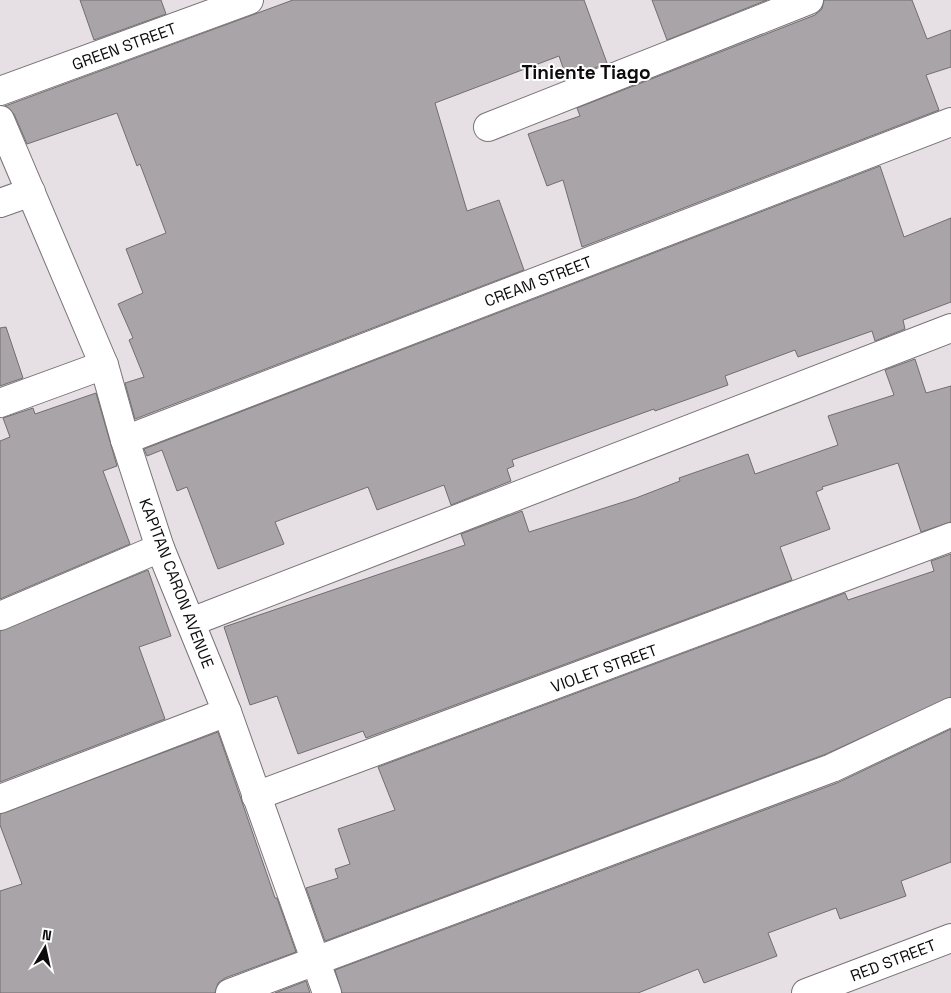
<svg xmlns="http://www.w3.org/2000/svg" width="951" height="993" font-family="'Space Grotesk',sans-serif">
<rect width="100%" height="100%" fill="#e6e0e4"/>
<g fill="#a9a4a7" stroke="#726d70">
<path d="M80 0H161L166 14 94 40Z"/>
<path d="M293 0H584L607 63 567 79 559 56 435 103 467 211 499 200 524 270 135 419 125 383 144 377 129 340 133 338 118 304 143 293 126 249 166 233 140 164 137 166 117 113 27 144 14 114 5 106Z"/>
<path d="M652 0H767L667 40Z"/>
<path d="M824 0H912L927 39 951 30V67L926 75 939 110 582 247 563 180 547 186 528 134 580 116 577 108 815 15 822 9Z"/>
<path d="M880 166 904 237 951 218V302L903 320 905 329 875 341 872 331 798 357 795 350 725 376 728 385 655 411 654 409 512 460 514 466 507 469 511 481 451 505 444 485 377 510 368 487 275 522 284 544 218 569 187 487 177 491 162 450 147 456 144 449Z"/>
<path d="M6 327 23 378 0 386V328Z"/>
<path d="M915 359 926 393 951 386V522L921 532 898 463 822 487 823 489 816 492 830 529 780 547 792 580 366 738 363 731 298 754 277 696 250 705 224 627 465 545 461 534 522 511 529 532 636 498 680 481 679 478 748 454 755 474 838 445 828 416 894 395 885 370Z"/>
<path d="M96 393 117 466 103 471 130 544 0 599V441L10 437 3 418 33 408 35 414Z"/>
<path d="M951 554V697L826 754 325 941 306 888 338 878 335 869 350 864 338 829 395 810 378 767 845 593 848 600 934 571 931 561Z"/>
<path d="M148 570 171 636 139 647 165 719 0 782V631Z"/>
<path d="M951 729V862L901 881 906 896 840 919 836 908 768 933 777 956 704 983 698 969 638 993H342L335 970 837 783Z"/>
<path d="M218 732 275 898H277L296 952 225 978 218 983 215 993H0V891L22 884 0 825V814Z"/>
<path d="M306 981 310 993H275Z"/>
</g>
<g fill="none" stroke-linecap="round" stroke-linejoin="round">
<g stroke="#797376" stroke-width="30">
<g id="street">
<path d="M0 91 249 0"/>
<path d="M0 120 104 365 125 440 160 548 227 712 327 993"/>
<path d="M488 127 809 0"/>
<path d="M0 203 31 192"/>
<path d="M0 403 104 365"/>
<path d="M125 440 951 122"/>
<path d="M0 616 160 548"/>
<path d="M191 622 951 328"/>
<path d="M256 796 951 537"/>
<path d="M0 799 227 712"/>
<path d="M230 993 832 768 951 712"/>
<path d="M806 993 951 938"/>
</g>
</g>
<use href="#street" stroke="#fff" stroke-width="28"/>
</g>
<g text-anchor="middle" stroke-width="4" stroke-linejoin="round" paint-order="stroke">
<g font-size="16" fill="#0d0b0c" stroke="#fff">
<text transform="translate(124 46) rotate(-20)" y="6">GREEN STREET</text>
<text transform="translate(538 281) rotate(-21)" y="6">CREAM STREET</text>
<text transform="translate(177 583) rotate(69)" y="6">KAPITAN CARON AVENUE</text>
<text transform="translate(604 668) rotate(-20)" y="6">VIOLET STREET</text>
<text transform="translate(893 960) rotate(-21)" y="6">RED STREET</text>
</g>
<g font-size="19" font-weight="bold" fill="#0d0b0c" stroke="#fff">
<text x="586" y="79">Tiniente Tiago</text>
</g>
</g>
<g transform="translate(45 948) rotate(9)" stroke="#ffffff" stroke-width="4" paint-order="stroke">
<path d="M0-4L9 19L0 12L-9 19Z" fill="#0d0b0c"/>
<text y="-8" font-size="14" font-weight="bold" text-anchor="middle" fill="#0d0b0c">N</text>
</g>
</svg>
